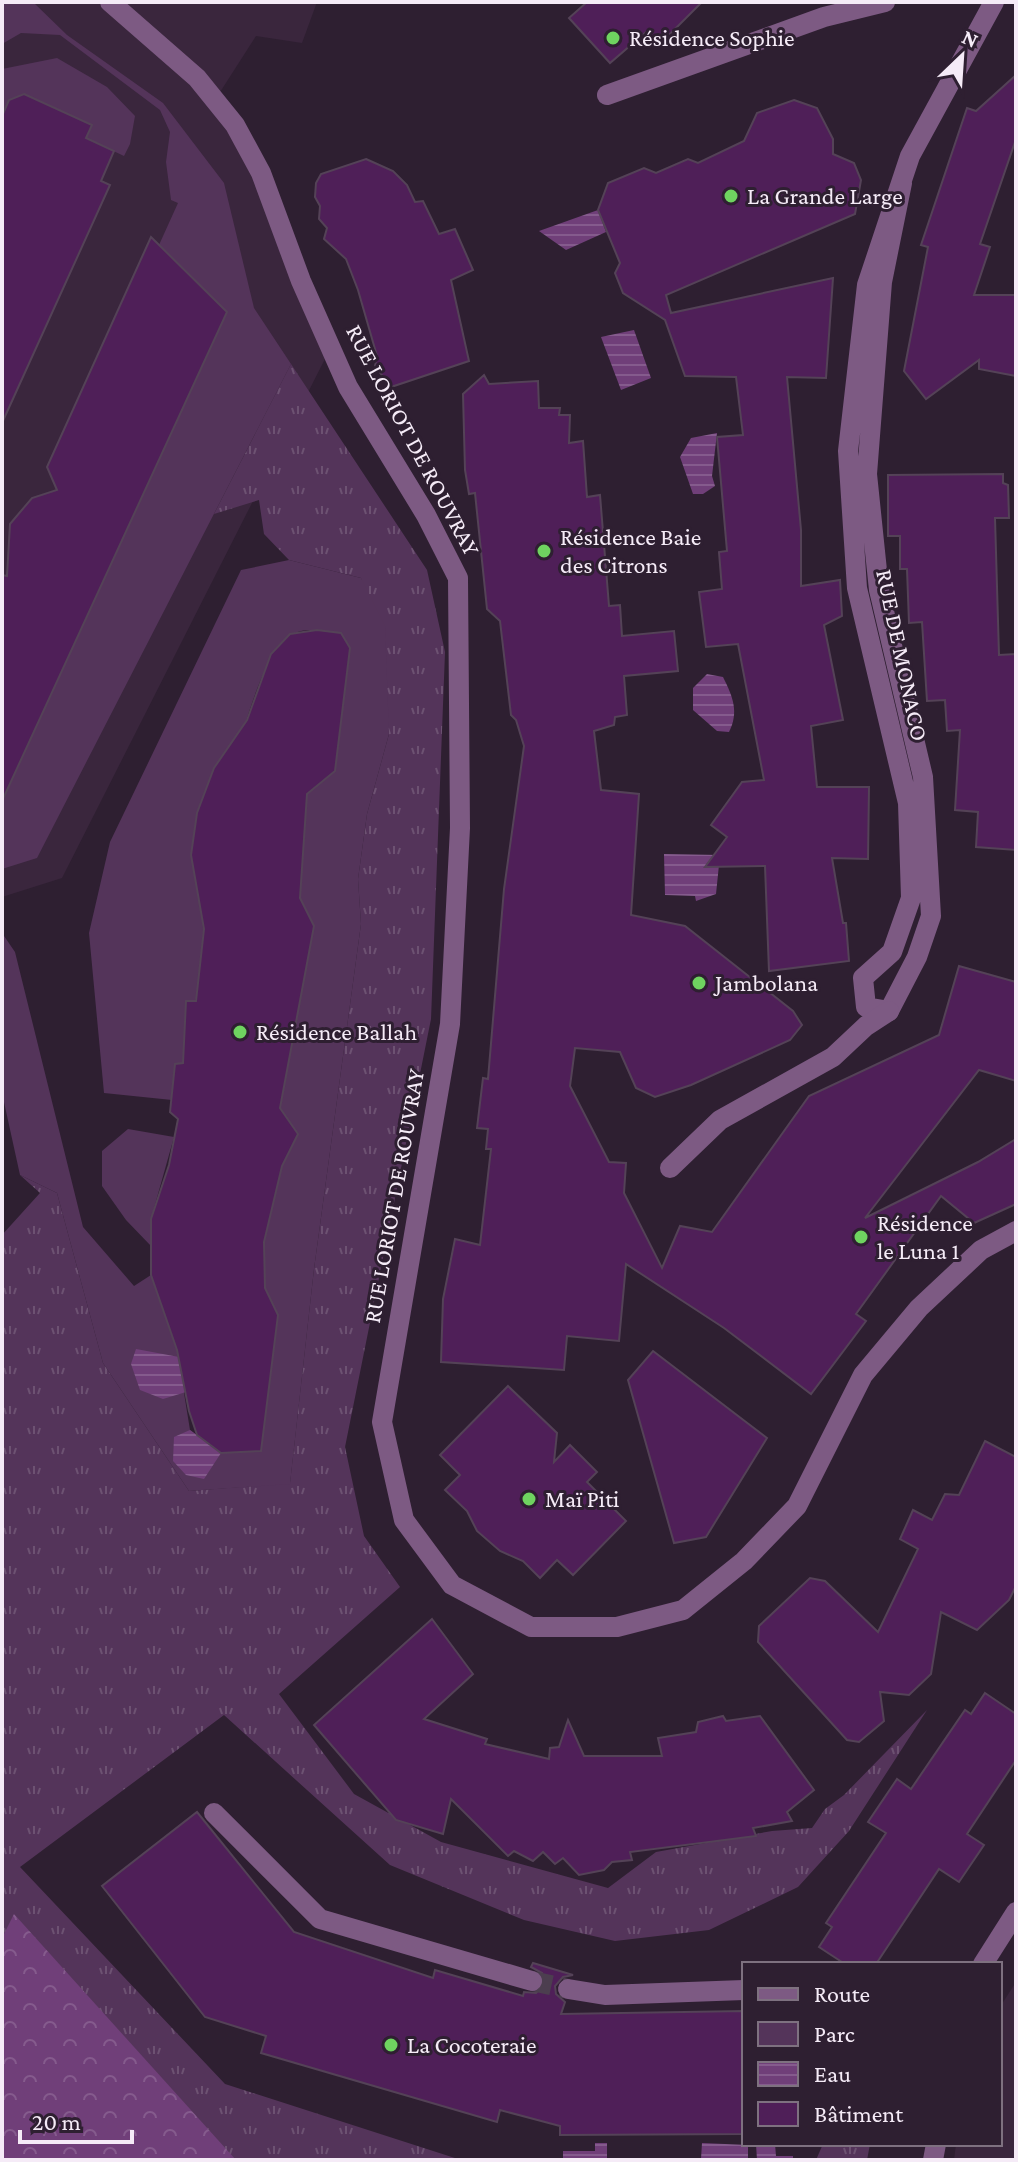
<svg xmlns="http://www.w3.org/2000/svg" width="1018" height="2162" font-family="'Crimson Pro',serif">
<defs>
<pattern id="grass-tufts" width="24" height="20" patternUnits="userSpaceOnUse" patternTransform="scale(2)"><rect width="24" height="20" fill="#54345a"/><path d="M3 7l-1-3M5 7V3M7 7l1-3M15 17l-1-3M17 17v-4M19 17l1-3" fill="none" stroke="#6d5272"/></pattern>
<pattern id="forest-crowns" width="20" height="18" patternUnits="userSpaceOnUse" patternTransform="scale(2)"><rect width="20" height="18" fill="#703f79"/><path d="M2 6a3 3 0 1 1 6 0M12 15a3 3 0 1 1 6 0" fill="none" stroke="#855b8d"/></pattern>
<pattern id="water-rules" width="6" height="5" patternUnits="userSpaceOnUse" patternTransform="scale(2)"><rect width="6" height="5" fill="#703f79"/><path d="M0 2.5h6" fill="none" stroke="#855b8d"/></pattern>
</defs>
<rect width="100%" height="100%" fill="#2e1f31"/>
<g fill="#3a263d">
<path d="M2 2H317L302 43 256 36 215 100 235 125 331 347 62 878 2 897Z"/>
<path d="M1016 1982V2160H954L956 2144H1000V2007Z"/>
</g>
<g fill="url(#grass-tufts)">
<path d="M291 364 427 570 445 652 431 1019 345 1447 364 1536 400 1587 279 1694 354 1794 441 1842 608 1888 656 1852 772 1831 812 1828 825 1809 844 1795 927 1710 849 1831 798 1887 709 1930 615 1941 524 1920 390 1865 224 1715 20 1867 225 2084 461 2160H234L2 1938V1235L40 1193 20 1175 57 1193 103 1363 189 1491 290 1483 314 1269 361 924 358 879 367 814 389 734 361 578 289 560 264 534 259 500 214 514Z"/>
<path d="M823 2144H870L867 2160H816Z"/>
</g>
<path fill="url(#forest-crowns)" d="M14 1914 236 2160H2V1938Z"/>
<g fill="#54345a">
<path d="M2 2H33L67 35 163 103 224 183 254 308 291 364 37 858 2 869V801L227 312 159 245 178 203 171 200 166 162 170 132 160 110 60 35 21 33 2 44Z"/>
<path d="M57 58 107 87 135 116 130 144 124 156 86 138 92 125 24 94 9 100 2 114V69Z"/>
<path d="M289 560 361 578 385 626 389 734 367 814 358 879 361 924 314 1269 290 1484 189 1491 103 1363 57 1193 20 1175 2 1093V933L15 952 83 1227 134 1286 151 1275 177 1350 190 1430 221 1453 261 1451 278 1315 265 1288 264 1242 282 1166 298 1134 280 1108 314 926 300 899 307 787 335 771 350 648 341 633C325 631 301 626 288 637 245 672 216 849 202 908 207 959 193 1013 183 1063L175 1064 172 1100 104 1093 89 933 110 842 241 570Z"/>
<path d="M128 1129 174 1137 151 1219V1246L126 1220 102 1186V1151Z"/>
</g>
<g fill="url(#water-rules)">
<path d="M598 210 606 232 566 250 539 231Z"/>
<path d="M634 330 651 378 621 390 601 337Z"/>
<path d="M717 433 712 476 715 486 703 494H693L680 457 691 438Z"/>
<path d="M707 674 723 677C733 697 739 712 729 732L717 731 693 710V688Z"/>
<path d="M664 854 720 855 716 894 696 901 695 896 665 895Z"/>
<path d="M136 1349 179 1357 186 1392 163 1399 140 1390 131 1364Z"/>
<path d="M190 1430 221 1453 204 1479 186 1475 173 1461 174 1437Z"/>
<path d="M595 2143H607V2160H563V2151H595Z"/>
<path d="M702 2143 748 2145V2160L701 2159Z"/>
<path d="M756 2144H775L776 2156H793V2160H757Z"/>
</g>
<g fill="#4f1f58" stroke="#544257" stroke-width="2">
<path d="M587 2H702L659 45 646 32 610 63 569 18Z"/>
<path d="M1016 75V139L980 244 990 247 974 295H1016V376L979 369V360L926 399 904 371 928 247 921 245 967 108 976 111Z"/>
<path d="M24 94 92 125 86 138 114 151 101 181 110 185 2 423V116L9 100Z"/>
<path d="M794 100 817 108 833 139V154L854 163 861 180 855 214 666 295 671 313 833 278 826 378 787 377 801 530V586L840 580 842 616 824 625 843 720 811 726 817 787H869L868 859 832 858 843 923H846L849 961 769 971 765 866 705 867 727 837 711 825 742 782 764 780 738 644 706 647 699 592 722 589 719 552 727 551 717 437 743 435 736 377 685 376 665 320 623 293 615 273 620 263 598 210 608 183 644 168 656 173 688 159 698 163 744 141 757 113Z"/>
<path d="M366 159 393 171 407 185 415 202 423 201 439 234 455 229 473 270 451 280 469 361 391 387 375 366 377 356 358 290 346 259 324 239 327 228 319 219 320 206 315 197 316 183 321 174Z"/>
<path d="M151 237 227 312 2 801V575L7 576 10 524 32 498 57 490 47 467Z"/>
<path d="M484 375 489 384 538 381 539 408H560L559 415H570L569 443 583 441 587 497 600 495 609 606 620 605 622 636 674 631 678 671 624 676 627 715 615 717 614 725 594 731 601 790 639 794 631 915 685 926 793 1011 802 1025 790 1040 691 1085 655 1097 636 1088 620 1052 575 1048 570 1086 609 1162 626 1163 624 1193 662 1268 680 1226 712 1232 809 1096 939 1035 959 966 1016 982V1081L979 1070 865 1218 978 1162 1016 1139V1204L974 1223 941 1196 856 1314 866 1321 811 1394 724 1328 626 1264 619 1341 567 1336 564 1370 441 1362 443 1299 455 1239 480 1245 491 1149H486L488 1129 477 1128 483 1078 488 1079 504 889 524 746 516 720 511 715 500 621 487 609 475 493 469 494 465 470 463 394Z"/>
<path d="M1003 474V483L1008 485 1009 518H995L999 655 1016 654V850L976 847 978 812 955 810 960 730 947 731 945 700 927 701 922 622 909 623 907 569H900V536H888V475Z"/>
<path d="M317 630 341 633 350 648 335 771 307 794 300 898 314 926 280 1108 298 1134 282 1166 264 1242 265 1288 278 1315 261 1451 221 1453 197 1435 189 1411 177 1350 151 1275V1219L169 1165 178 1119 170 1112 175 1064 183 1063 186 1001H196L204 929 191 855 197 813 214 768 247 720 271 654 290 634Z"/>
<path d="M653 1351 767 1438 706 1537 674 1543 628 1380Z"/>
<path d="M508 1386 557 1433 554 1462 570 1445 597 1472 587 1482 626 1521 573 1575 557 1560 540 1578 523 1561 500 1551 477 1531 467 1511 445 1490 460 1475 440 1455Z"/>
<path d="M985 1441 1016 1457V1586L1009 1600 977 1630 941 1612 931 1674 909 1695 880 1692 884 1721 859 1742 847 1740 758 1642 759 1626 810 1578 825 1581 878 1632 918 1549 900 1539 913 1510 932 1520 945 1494 959 1495Z"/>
<path d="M432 1619 473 1674 424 1719 487 1739 485 1744 549 1759 550 1748 559 1747 568 1720 584 1756H662L658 1738 696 1732 698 1722 723 1716 726 1721 760 1716 814 1790 787 1812 792 1821 753 1828 756 1836 630 1852 632 1860 612 1862 604 1870 579 1875 563 1858 555 1864 543 1852 533 1861 514 1851 508 1856 451 1799 443 1834 396 1820 314 1725Z"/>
<path d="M985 1693 1016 1714V1760L967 1834 984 1845 959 1882 939 1869 876 1964H845L819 1947 832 1927 826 1923 886 1833 868 1822 897 1779 911 1789 965 1710 971 1714Z"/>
<path d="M197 1812 294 1932 433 1978 435 1970 523 1996 524 1992 536 1993 545 1984 542 1973 531 1967 533 1963 573 1975 563 1977 555 1986 556 1994 565 2002 561 2014 744 2011V2134L560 2135V2126L500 2110 497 2122 261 2053 266 2036 205 2017 102 1886Z"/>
</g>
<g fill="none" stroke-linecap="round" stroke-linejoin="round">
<path stroke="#4c3e4f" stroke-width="20" stroke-dasharray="20 10" stroke-linecap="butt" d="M532 1981 568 1989"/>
<g stroke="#7d5a83" stroke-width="20">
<path d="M110 2 197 78 235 125 261 173 301 281 348 387 426 515 458 578 460 828 450 1024 382 1422 404 1520 452 1585 531 1627H617L683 1610 744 1561 797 1506 863 1375 919 1308 981 1250 1016 1231"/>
<path d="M607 95 824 17 885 2"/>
<path d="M902 183 882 282 867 474 879 590 923 777 931 916 917 957 889 1011 866 1007 863 978 892 952 911 898 908 803 857 588 848 451 867 285 910 156 994 2"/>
<path d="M670 1168 720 1120 833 1057 866 1026 889 1011"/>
<path d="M214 1813 320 1919 532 1981"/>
<path d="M983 1964 1016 1912"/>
<path d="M568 1989 605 1995 744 1990"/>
<path d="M933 2160 936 2144"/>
</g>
</g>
<g fill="#6fd360" stroke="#2e1f31" stroke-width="3">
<circle cx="613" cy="38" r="8"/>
<circle cx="731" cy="196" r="8"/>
<circle cx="544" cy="551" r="8"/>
<circle cx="699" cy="983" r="8"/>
<circle cx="240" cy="1032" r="8"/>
<circle cx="861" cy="1237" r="8"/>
<circle cx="529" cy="1499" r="8"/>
<circle cx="391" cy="2045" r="8"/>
</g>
<g text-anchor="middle" stroke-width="6" stroke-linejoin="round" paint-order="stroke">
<g font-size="24" fill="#f5ebf7" stroke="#2e1f31" text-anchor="start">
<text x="629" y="46">Résidence Sophie</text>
<text x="747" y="204">La Grande Large</text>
<text x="560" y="545">Résidence Baie<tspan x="560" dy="28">des Citrons</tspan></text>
<text x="715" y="991">Jambolana</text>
<text x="256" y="1040">Résidence Ballah</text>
<text x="877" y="1231">Résidence<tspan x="877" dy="28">le Luna 1</tspan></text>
<text x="545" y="1507">Maï Piti</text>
<text x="407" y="2053">La Cocoteraie</text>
</g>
<g font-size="24" fill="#f5ebf7" stroke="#2e1f31">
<text transform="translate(413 440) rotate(62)" y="8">RUE LORIOT DE ROUVRAY</text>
<text transform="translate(902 655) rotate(78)" y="8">RUE DE MONACO</text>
<text transform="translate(394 1196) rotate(-80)" y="8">RUE LORIOT DE ROUVRAY</text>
</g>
</g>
<rect width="1018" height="2162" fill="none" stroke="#f5ebf7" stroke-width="8"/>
<rect x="742" y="1962" width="260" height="184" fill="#2e1f31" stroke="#7e7180" stroke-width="2"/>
<rect x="758" y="1988" width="40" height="12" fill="#7d5a83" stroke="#7e7180" stroke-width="2"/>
<text x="814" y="2002" font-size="24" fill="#f5ebf7">Route</text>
<rect x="758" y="2022" width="40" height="24" fill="#54345a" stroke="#7e7180" stroke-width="2"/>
<text x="814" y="2042" font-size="24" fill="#f5ebf7">Parc</text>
<rect x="758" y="2062" width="40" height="24" fill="url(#water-rules)" stroke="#7e7180" stroke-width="2"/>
<text x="814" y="2082" font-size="24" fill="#f5ebf7">Eau</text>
<rect x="758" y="2102" width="40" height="24" fill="#4f1f58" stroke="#7e7180" stroke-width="2"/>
<text x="814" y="2122" font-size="24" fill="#f5ebf7">Bâtiment</text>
<g transform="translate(962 56) rotate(25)" stroke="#2e1f31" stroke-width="6" paint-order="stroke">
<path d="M0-6L14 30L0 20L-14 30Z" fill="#f5ebf7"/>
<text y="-12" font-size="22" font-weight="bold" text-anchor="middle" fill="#f5ebf7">N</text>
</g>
<path d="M20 2130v12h112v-12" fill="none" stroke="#f5ebf7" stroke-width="4"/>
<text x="32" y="2130" font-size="24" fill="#f5ebf7" stroke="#2e1f31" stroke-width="6" paint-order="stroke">20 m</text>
</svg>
